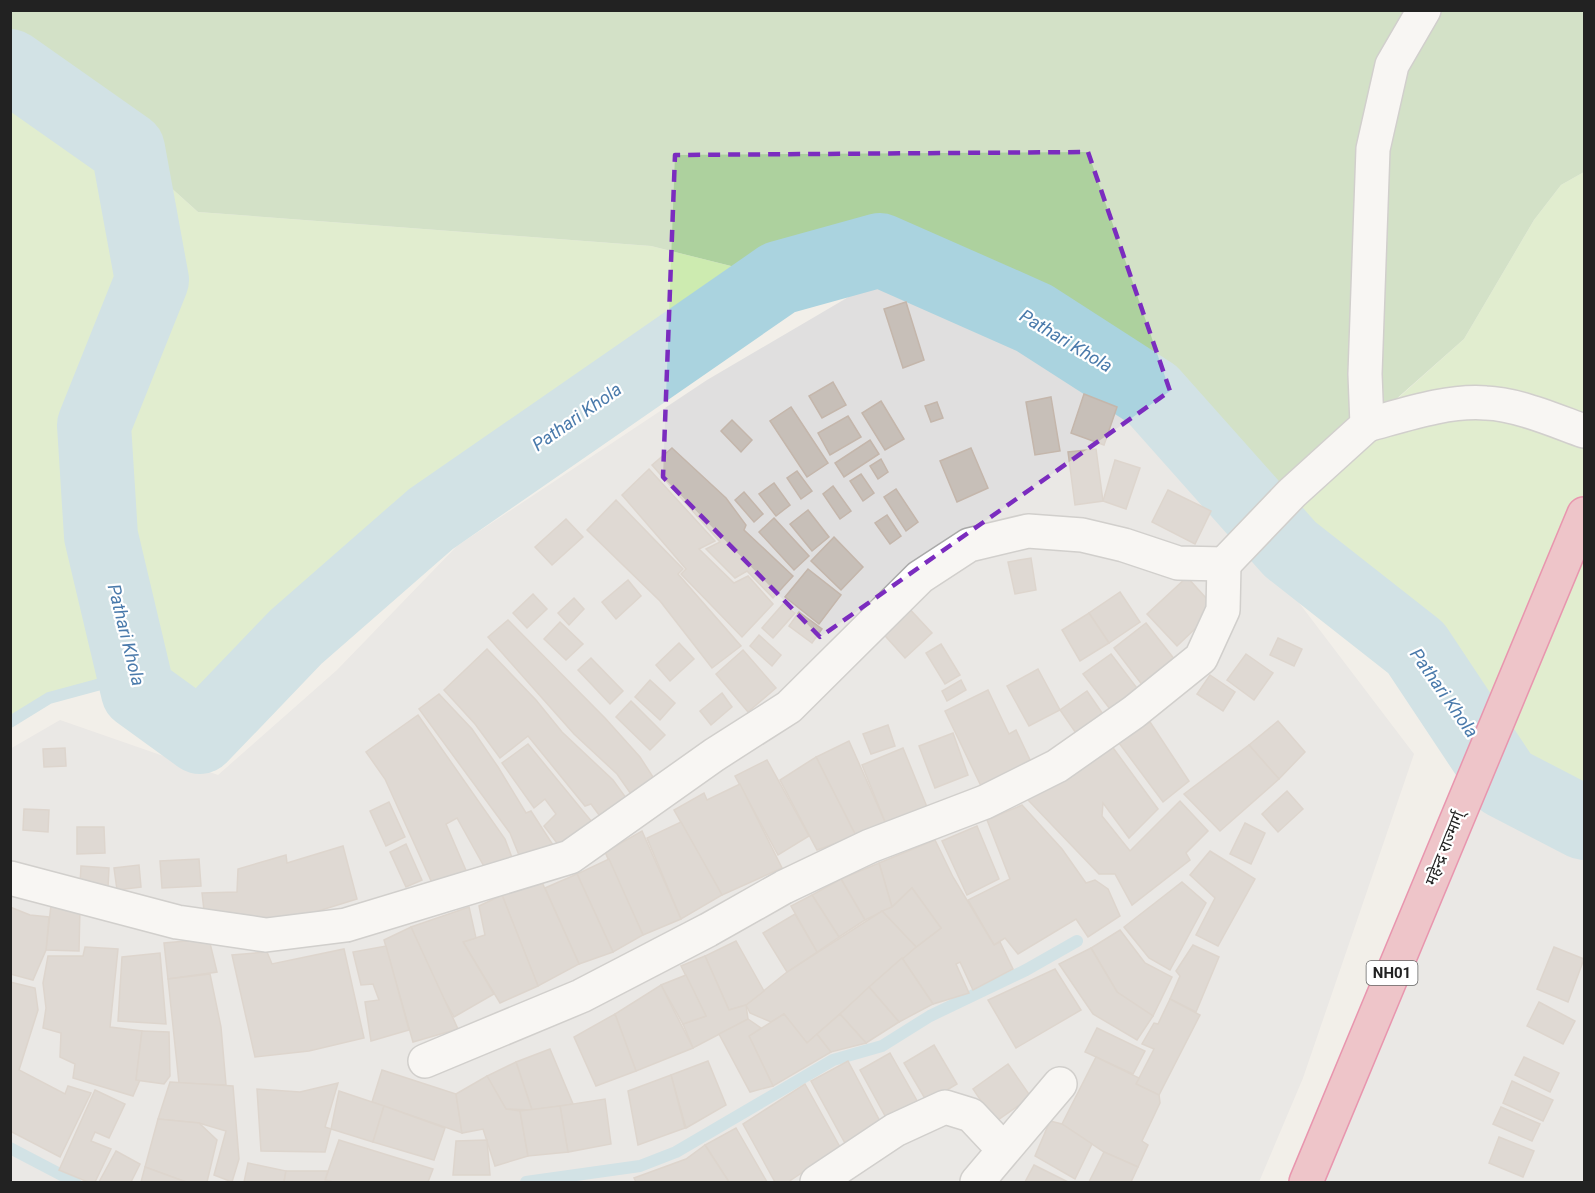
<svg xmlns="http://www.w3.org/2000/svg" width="1595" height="1193" font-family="Roboto,'Noto Sans Devanagari',sans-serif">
<rect width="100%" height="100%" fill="#f2efe9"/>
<g fill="#e0dfdf">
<path d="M874 282 959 310 1066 364 1126 398 1138 423 1167 452 1287 587 1414 754 1303 1078 1259 1182H11L10 749 60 720 218 775 337 670 457 546 707 380Z"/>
<path d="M1467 726 1505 782 1584 823V1182H1306L1460 809Z"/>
</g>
<g fill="#cdebb0">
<path d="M11 68H16L128 149 198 212 651 246 779 278 431 519 296 637 200 737 138 692 134 675 49 698 11 722Z"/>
<path d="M1584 172V823L1505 782 1416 648 1290 549 1265 522 1292 493 1464 339 1534 220 1561 185Z"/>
</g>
<path fill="#add19e" d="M11 10 1584 11V172L1561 185 1534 220 1464 339 1367 425 1265 522 1152 394 1034 318 880 250 779 278 651 246 198 212 128 149 16 68H11Z"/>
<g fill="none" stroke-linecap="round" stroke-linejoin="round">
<g stroke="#aad3df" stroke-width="12">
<path d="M10 722 49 698 134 675"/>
<path d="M10 1148 75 1182"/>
<path d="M526 1182 640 1166 676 1152 833 1060 882 1046 930 1016 1026 970 1077 941"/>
</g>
<path stroke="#aad3df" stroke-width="74" d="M10 66 128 149 152 280 94 425 101 536 138 692 200 737 296 637 431 519 779 278 880 250 1034 318 1152 394 1290 549 1416 648 1505 782 1584 823"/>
</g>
<g fill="#c7bfb8" stroke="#c4b6ab" stroke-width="1.5">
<path d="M906 302 924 360 903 368 884 309Z"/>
<path d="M833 382 846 405 822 418 809 396Z"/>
<path d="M1084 394 1117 407 1104 445 1071 433Z"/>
<path d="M1051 397 1060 451 1035 455 1026 402Z"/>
<path d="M881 401 904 439 885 450 862 413Z"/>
<path d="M937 402 943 418 931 422 925 406Z"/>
<path d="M791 407 828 463 807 477 770 421Z"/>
<path d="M848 416 861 437 830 455 818 433Z"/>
<path d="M732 420 752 440 741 452 721 431Z"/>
<path d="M870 440 879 454 844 477 835 463Z"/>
<path d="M672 448 726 498 746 525 744 530 793 576 773 598 747 571 735 578 706 549 720 542 652 465Z"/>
<path d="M971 448 988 488 957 502 940 461Z"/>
<path d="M1096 449 1103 501 1075 505 1068 452Z"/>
<path d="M881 459 888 472 878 479 870 466Z"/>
<path d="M1115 460 1140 468 1126 509 1103 501Z"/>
<path d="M649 469 715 541 699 549 734 583 748 576 773 604 742 637 681 574 686 569 622 495Z"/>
<path d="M797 471 812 491 801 499 787 478Z"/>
<path d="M861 474 874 493 863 501 850 481Z"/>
<path d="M774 483 790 505 776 516 759 494Z"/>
<path d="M833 486 851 511 840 519 823 494Z"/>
<path d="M896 489 918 522 906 531 884 497Z"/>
<path d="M1168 490 1211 511 1195 544 1152 522Z"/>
<path d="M744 492 763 514 754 522 735 500Z"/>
<path d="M616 500 683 569 678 574 741 646 712 668 660 601 587 530Z"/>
<path d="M808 510 829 537 812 551 790 524Z"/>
<path d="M887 515 901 536 890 544 875 523Z"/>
<path d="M774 518 809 556 794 570 759 532Z"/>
<path d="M566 519 583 537 552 565 535 547Z"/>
<path d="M834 537 863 567 841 590 811 561Z"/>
<path d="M1031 558 1036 590 1015 594 1008 562Z"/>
<path d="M808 569 841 595 819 624 785 597Z"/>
<path d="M1187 577 1216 609 1177 646 1147 614Z"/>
<path d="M628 580 641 596 616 619 602 602Z"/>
<path d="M1120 592 1140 622 1109 643 1089 613Z"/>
<path d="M533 594 547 609 527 628 513 613Z"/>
<path d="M574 598 584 609 569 625 558 613Z"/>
<path d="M904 603 932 633 905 658 878 628Z"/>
<path d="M783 604 795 613 773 638 762 628Z"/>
<path d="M799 612 822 629 812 643 789 626Z"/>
<path d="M1089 613 1109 643 1080 661 1062 630Z"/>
<path d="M508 620 605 718 640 757 655 780 633 797 617 774 574 734 488 637Z"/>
<path d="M560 622 583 644 566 660 544 639Z"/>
<path d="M1146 623 1175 660 1143 686 1114 648Z"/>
<path d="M759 635 781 655 772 666 750 646Z"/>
<path d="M1278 638 1302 649 1294 666 1270 655Z"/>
<path d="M679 643 694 659 670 681 656 665Z"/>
<path d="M941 644 960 675 945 684 926 653Z"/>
<path d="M487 649 536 700 562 732 613 780 629 802 602 819 591 804 585 806 528 736 500 758 475 724 444 690Z"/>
<path d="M743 650 776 688 748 712 716 674Z"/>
<path d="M1111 654 1140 692 1113 713 1083 674Z"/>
<path d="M1246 654 1273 673 1254 700 1227 680Z"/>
<path d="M591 658 623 691 610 704 578 670Z"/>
<path d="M1038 669 1060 710 1029 726 1007 686Z"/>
<path d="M1210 675 1235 692 1223 711 1197 694Z"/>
<path d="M650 680 675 703 660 720 635 697Z"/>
<path d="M961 680 966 690 947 701 942 691Z"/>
<path d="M988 690 1009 734 1016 730 1032 764 982 788 945 711Z"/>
<path d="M1087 691 1107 720 1080 739 1060 710Z"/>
<path d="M722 693 732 707 711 725 700 711Z"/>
<path d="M439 694 472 729 498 767 526 813 531 811 553 845 521 860 510 833 419 709Z"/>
<path d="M631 701 665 735 650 750 616 717Z"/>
<path d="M418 715 505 839 514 863 486 870 457 818 446 824 468 875 433 885 385 779 366 752Z"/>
<path d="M1278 721 1305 752 1279 779 1249 745Z"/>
<path d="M1150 722 1189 781 1163 802 1119 743Z"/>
<path d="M888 725 895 746 871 754 863 734Z"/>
<path d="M953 733 968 775 935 788 919 746Z"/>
<path d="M849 741 886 824 856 836 816 757Z"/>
<path d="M528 744 597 828 563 851 544 826 556 814 545 799 534 808 502 763Z"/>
<path d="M1111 745 1158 809 1129 838 1103 803 1102 816 1130 851 1180 801 1208 831 1186 853 1190 860 1132 905 1115 874H1099L1027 799Z"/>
<path d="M1249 745 1279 779 1220 831 1184 794Z"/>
<path d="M65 748 66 766 44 767 43 749Z"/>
<path d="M903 748 927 807 886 824 862 765Z"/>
<path d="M816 757 856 836 817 850 780 780Z"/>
<path d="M767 760 809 836 778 855 735 776Z"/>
<path d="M740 784 782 868 722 895 674 810 704 793 707 800Z"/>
<path d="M1287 791 1303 809 1278 832 1262 814Z"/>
<path d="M389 802 405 837 386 846 370 811Z"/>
<path d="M1022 805 1062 849 1086 883 1095 880 1108 889 1120 916 1088 937 1076 919 1018 954 1005 938 994 945 968 900 1010 879 987 820Z"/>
<path d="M24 809 49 810 48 832 23 830Z"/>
<path d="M681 822 722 895 681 919 647 838Z"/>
<path d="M1245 823 1265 833 1251 864 1230 854Z"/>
<path d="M977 826 999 879 967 895 942 841Z"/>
<path d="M77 827H104L105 853 77 854Z"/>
<path d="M642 831 681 919 643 935 605 852Z"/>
<path d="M935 840 953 877 994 945 1000 942 1013 969 973 990 960 962 956 964 969 993 933 1004 902 958 941 928 912 888 892 907 879 863Z"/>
<path d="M406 844 422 880 406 887 390 852Z"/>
<path d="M343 846 357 899 299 917 261 924 205 919 202 893 237 892 238 869 286 855 287 863Z"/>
<path d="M1210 851 1255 879 1218 946 1196 935 1215 898 1190 875Z"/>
<path d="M199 859 201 886 162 888 160 861Z"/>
<path d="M609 859 643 935 613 952 577 874Z"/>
<path d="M879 863 892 907 865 920 841 879Z"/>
<path d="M139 865 141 887 117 890 114 868Z"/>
<path d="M81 866 109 868 108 887 80 885Z"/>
<path d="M577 874 613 952 579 964 545 888Z"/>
<path d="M841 879 865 920 839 937 812 895Z"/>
<path d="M541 880 579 964 538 986 502 895Z"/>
<path d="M1182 882 1206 903 1170 970 1149 958 1124 927Z"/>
<path d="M912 888 941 928 916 947 882 911 892 907Z"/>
<path d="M502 895 538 986 500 1003 463 942 485 935 479 906Z"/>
<path d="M812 895 839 937 817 952 791 906Z"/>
<path d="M51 905 80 906 79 951 46 950Z"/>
<path d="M10 907 30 915 49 917 46 950 33 980 10 974Z"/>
<path d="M469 907 476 938 463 942 494 994 454 1017 435 983 411 927Z"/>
<path d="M882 911 916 947 807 1043 784 1014 771 1022 750 1013 746 1005 787 972Z"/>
<path d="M795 914 817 952 787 972 763 933Z"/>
<path d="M411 927 458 1029 413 1042 384 940Z"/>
<path d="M1120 930 1145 963 1172 977 1153 1016 1117 992 1091 948Z"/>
<path d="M209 939 217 972 168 979 164 943Z"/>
<path d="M736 941 764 991 746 1005 729 1010 705 956Z"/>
<path d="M1193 945 1219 957 1196 1012 1170 999 1180 976 1176 971Z"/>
<path d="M386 946 409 1030 371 1041 365 1002 379 1000 373 984 361 985 353 952Z"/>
<path d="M85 947 118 949 110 1027 142 1031 136 1080H140L133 1096 73 1078 75 1064 60 1057 61 1033 43 1028 46 1008 43 983 48 956H83Z"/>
<path d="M1554 947 1584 959 1568 1002 1537 989Z"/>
<path d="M1091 948 1117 992 1153 1016 1137 1040 1093 1014 1059 964Z"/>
<path d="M344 949 364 1038 309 1051 255 1057 232 955 267 952 272 964Z"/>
<path d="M160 953 166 1024 118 1021 122 957Z"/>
<path d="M705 956 729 1010 746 1005 748 1019 693 1048 683 1024 706 1016 681 966Z"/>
<path d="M902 958 933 1004 899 1022 869 987Z"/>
<path d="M1055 969 1081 1010 1016 1048 988 1000Z"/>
<path d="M210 974 221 1027 226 1085 179 1083 168 979Z"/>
<path d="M686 975 706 1016 683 1024 661 985Z"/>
<path d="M10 982 35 988 38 1010 19 1070 65 1094 68 1086 91 1093 60 1157 10 1131Z"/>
<path d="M661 985 693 1048 636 1071 615 1014Z"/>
<path d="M869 987 899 1022 866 1043 840 1014Z"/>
<path d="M1170 999 1200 1015 1159 1095 1136 1084 1154 1049 1142 1044 1154 1023 1158 1024Z"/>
<path d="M1539 1002 1575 1021 1563 1044 1527 1026Z"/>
<path d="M615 1014 636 1071 596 1086 574 1037Z"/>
<path d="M784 1014 807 1043 817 1034 831 1052 773 1086 749 1036Z"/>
<path d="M840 1014 866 1043 831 1052 817 1034Z"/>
<path d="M748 1019 761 1028 749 1036 773 1086 750 1092 719 1034Z"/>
<path d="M1097 1028 1145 1051 1133 1074 1085 1052Z"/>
<path d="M142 1031 169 1032 170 1076 164 1084 136 1080Z"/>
<path d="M934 1045 957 1084 927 1102 904 1063Z"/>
<path d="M550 1049 573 1104 532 1110 516 1062Z"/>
<path d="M890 1053 920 1106 889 1123 860 1070Z"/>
<path d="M1096 1057 1139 1078 1136 1084 1159 1095 1160 1103 1142 1141 1148 1145 1138 1167 1104 1152 1062 1124Z"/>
<path d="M1524 1057 1559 1073 1550 1092 1515 1075Z"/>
<path d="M708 1061 726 1105 686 1128 671 1075Z"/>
<path d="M848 1061 882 1125 846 1145 811 1081Z"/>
<path d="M516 1062 532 1110 506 1109 487 1076Z"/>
<path d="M1008 1064 1031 1097 995 1122 973 1089Z"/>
<path d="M382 1070 456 1094 462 1133 372 1102Z"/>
<path d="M671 1075 685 1128 638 1145 628 1091Z"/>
<path d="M487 1076 506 1109 520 1111 528 1156 495 1166 483 1129 462 1133 456 1094Z"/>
<path d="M1512 1081 1553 1100 1543 1121 1503 1103Z"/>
<path d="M170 1082 233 1086 239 1159 232 1182 214 1175 226 1131 199 1123 158 1119Z"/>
<path d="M338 1083 325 1127 331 1129 325 1152 261 1151 257 1089 300 1092Z"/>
<path d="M805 1084 840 1147 788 1182H775L743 1124Z"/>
<path d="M95 1090 125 1104 109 1138 95 1132 91 1141 111 1149 95 1182H88L59 1170Z"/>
<path d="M339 1091 384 1106 373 1142 331 1129Z"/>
<path d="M605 1099 611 1144 568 1152 560 1106Z"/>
<path d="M384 1106 445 1128 434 1160 373 1142Z"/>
<path d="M560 1106 568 1152 528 1156 520 1111Z"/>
<path d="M1501 1107 1540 1124 1532 1141 1493 1124Z"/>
<path d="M158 1119 199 1123 217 1140 207 1182H186L145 1167Z"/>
<path d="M1050 1121 1062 1124 1092 1144 1075 1179 1035 1156Z"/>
<path d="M736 1128 767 1182H729L705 1145Z"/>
<path d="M1499 1137 1534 1151 1523 1177 1489 1163Z"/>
<path d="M339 1140 433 1169 428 1182H333L325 1180Z"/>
<path d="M487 1140 490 1175H453L456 1141Z"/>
<path d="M705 1145 729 1182H636L634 1178 686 1159Z"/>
<path d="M116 1151 140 1164 131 1182H99Z"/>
<path d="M1104 1152 1138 1167 1131 1182H1089Z"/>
<path d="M248 1163 286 1171 284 1182H244Z"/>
<path d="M1034 1165 1068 1182H1025Z"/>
<path d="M145 1167 186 1182H141Z"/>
<path d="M286 1171H328L325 1180 333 1182H284Z"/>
</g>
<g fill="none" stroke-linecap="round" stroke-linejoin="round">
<g stroke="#a9a9a9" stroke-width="36">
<g id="minor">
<path d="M1367 425C1404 415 1447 400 1486 403 1517 404 1556 421 1584 431"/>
<path d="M10 878 177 922 266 935 346 925 570 857 714 755 789 707 920 577 969 545 1028 531 1082 535 1124 545 1178 563 1224 564 1292 493 1367 425 1365 374 1373 149 1392 65 1424 10"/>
<path d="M425 1061 581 996 708 930 784 887 870 846 985 802 1057 766 1134 712 1201 658 1223 610 1224 564"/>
<path d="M817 1182 895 1130 945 1107 971 1115 1003 1149"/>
<path d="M977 1182 1060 1084"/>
</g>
</g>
<g stroke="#dc2a67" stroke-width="36">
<path id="highway" d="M1306 1182 1584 514"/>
</g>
<use href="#minor" stroke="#fff" stroke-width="33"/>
<use href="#highway" stroke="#e892a2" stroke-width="33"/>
</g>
<path d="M0 0H1595V1193H0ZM1088 152 1170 391 820 637 663 477 675 155Z" fill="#f2efe9" fill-opacity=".55" fill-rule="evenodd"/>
<path fill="none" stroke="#7b2cbf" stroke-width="4.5" stroke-dasharray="12 8" stroke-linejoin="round" d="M1088 152 1170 391 820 637 663 477 675 155Z"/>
<g text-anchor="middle" stroke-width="4.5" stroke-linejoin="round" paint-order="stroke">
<rect fill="#fff" stroke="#646464" stroke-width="1.5" x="1366.5" y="961" width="51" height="24" rx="4.5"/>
<g font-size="15" font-weight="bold" fill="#222">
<text x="1392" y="978">NH01</text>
</g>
<g font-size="16" fill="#222" stroke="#fff">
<text transform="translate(1444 848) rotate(-68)" y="6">महेन्द्र राज्मार्ग्</text>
</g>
<g font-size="18" font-style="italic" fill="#4a7aab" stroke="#fff">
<text transform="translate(1066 341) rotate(31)" y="6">Pathari Khola</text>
<text transform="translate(577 417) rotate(-35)" y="6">Pathari Khola</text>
<text transform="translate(126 635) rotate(76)" y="6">Pathari Khola</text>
<text transform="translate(1444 693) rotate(55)" y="6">Pathari Khola</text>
</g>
</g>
<rect width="1595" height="1193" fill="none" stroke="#222222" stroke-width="24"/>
</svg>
